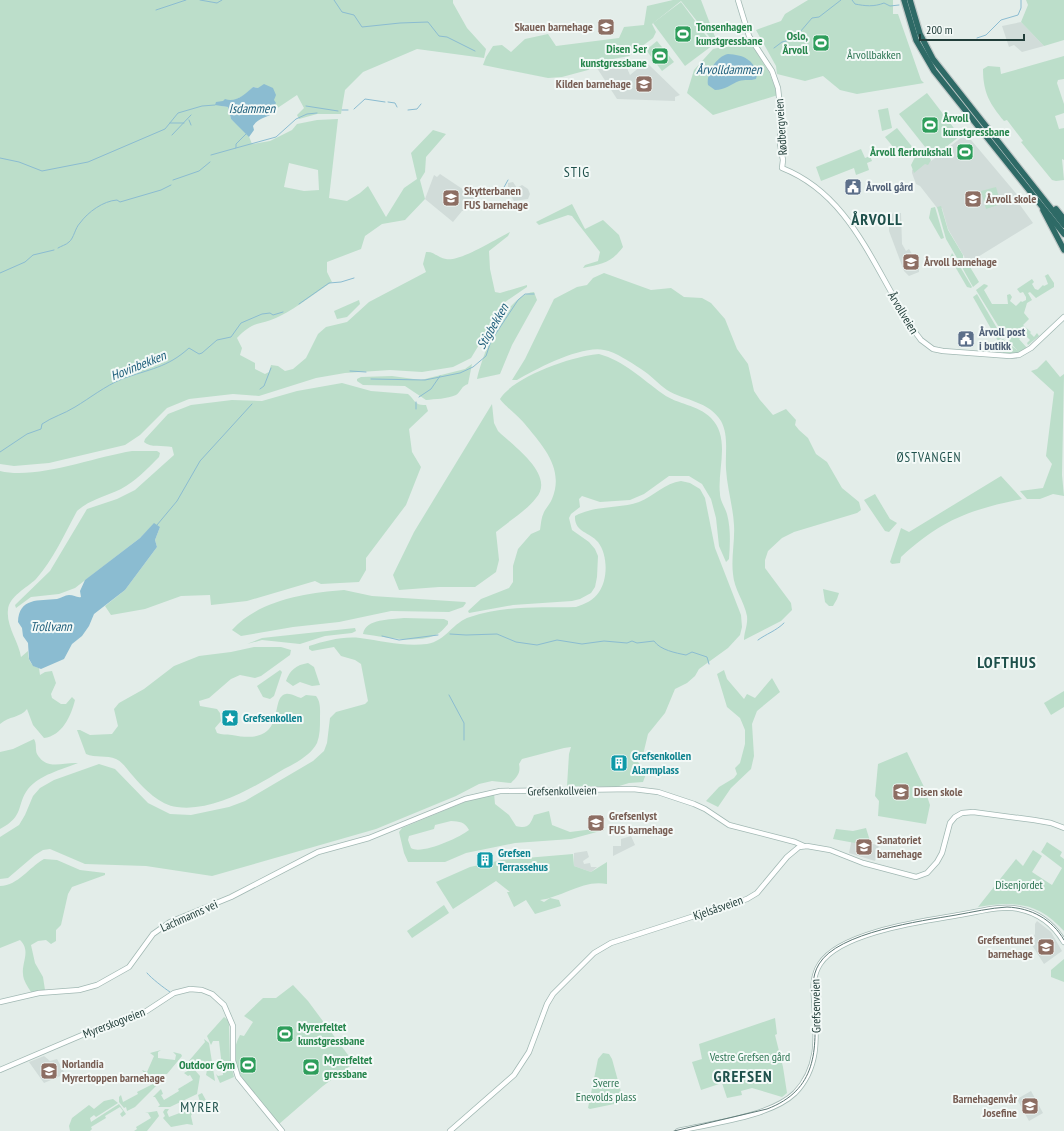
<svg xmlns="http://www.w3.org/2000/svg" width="1064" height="1131" font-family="'PT Sans Narrow',sans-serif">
<rect width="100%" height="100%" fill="#e3ede9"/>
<g fill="#d1dcd9">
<path d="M1021 22 1044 46 1022 52 1014 45 1009 47 1002 26Z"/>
<path d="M629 58 631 60 626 66 630 75 646 62 680 95 675 97V101L617 99 597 68 603 63Z"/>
<path d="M966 134 1019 197H1015V198L1033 223 968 263 948 229 942 208 938 209 920 186 916 184 912 173V170L928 158 931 161Z"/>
<path d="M440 174 476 198 466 211H462L453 222 425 199 434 175 437 177Z"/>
<path d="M513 182 517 188 522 185 528 189 530 194 528 199 514 201 508 191V183Z"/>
<path d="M901 213 902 244 906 251 909 249 919 265V272L909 276 904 271 889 231V214Z"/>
<path d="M853 833 866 838V843L879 845 875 861 849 853Z"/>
<path d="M631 836 635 845 613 856V846H621V839Z"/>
<path d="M587 851 589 857 583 861 584 864 590 863 591 867H597L591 872 574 866V853Z"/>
<path d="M1037 921 1051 932 1062 951 1044 964 1030 942 1035 934V924Z"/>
<path d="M44 1056 50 1061 57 1059 65 1074 44 1083 29 1062Z"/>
<path d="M1031 1091 1043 1113 1029 1121 1017 1099Z"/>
</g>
<g fill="#bcdeca" fill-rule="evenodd">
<path d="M0 0H453V3L467 28 486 49 484 58 417 49 363 72 345 90 341 114H317L299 119 297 115 304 108 297 95 276 109 274 106V100L258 88 253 87 245 95 222 106 228 107 231 119 248 134 252 144 270 141 292 130 297 124 317 120 338 119 329 198 347 201 360 193 368 186 386 217 404 188 417 179 411 153 433 130 446 134 426 157 425 172 420 180 425 199 405 220 382 224 365 236 361 249 327 262V272L332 282C315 293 298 307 280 316 261 326 255 319 237 338L242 348 240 355 255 363V369L265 374 269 372 271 365 278 366 285 371 293 369 306 358 318 334 326 327 347 322 369 302 426 272 423 264 426 252C434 251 438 258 446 259 460 262 496 239 510 232L508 236 489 251 490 269 495 292 500 293 527 285V287L505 302 471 358 453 367 422 372 390 370 345 373 316 378 259 396 233 394 189 399 167 408 140 435 125 445 49 463 14 466 0 464ZM289 163 318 170 319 190 304 191 284 187Z"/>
<path d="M673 0H701L717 42 715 44 681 1 652 24 656 32 653 38 629 56 602 61 588 70 562 77 548 78 483 65 486 57 493 46 502 45 511 52 525 39 548 34 556 46 619 38 624 27 644 25 647 6Z"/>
<path d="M808 0H893V14H898L921 80 924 83 857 94 840 90 823 76 805 81 777 74 776 66 756 30 781 21 785 14Z"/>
<path d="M1026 0H1064V40L1044 46 1021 22 1028 5Z"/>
<path d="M681 2 713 45 685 66 653 23Z"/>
<path d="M657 41 674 62 662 71 646 50Z"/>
<path d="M743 42 744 44 750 42 769 72 778 95 713 115 687 93 694 70 713 49Z"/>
<path d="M1064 56V79L1058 80 1057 83 1064 104V113L1055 116 1059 129 1064 128V160L1062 159 1064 180 1056 181 1052 180 1021 142 1023 141 1007 120 1004 121C990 104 983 93 983 69L988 66 1000 67 1001 74Z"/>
<path d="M927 93 960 136 933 157 899 114Z"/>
<path d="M888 108 892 128 882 131 878 110Z"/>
<path d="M897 128 914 149 902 158 885 137Z"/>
<path d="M923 148 931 160 928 165 925 164 914 173 911 165 918 151Z"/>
<path d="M861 149 865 158 870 156 872 161 867 163 869 170 856 175 854 168 821 181 816 167Z"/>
<path d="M996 187 1001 204 986 209 981 191Z"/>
<path d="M572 204 585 229 603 220 619 235 623 247C611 263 602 264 583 268L585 265 598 261 600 252 572 216 568 215 539 225 536 222Z"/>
<path d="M941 206 948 230 963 255V259L957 258 946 239 937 207Z"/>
<path d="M935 207 944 238 941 239 929 218 931 208Z"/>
<path d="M952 253 972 287 971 288 967 287 950 258Z"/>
<path d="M964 257 979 282 973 287 963 269Z"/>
<path d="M604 273 651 290 671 288 684 297 702 298 711 303 725 319 737 349 748 364 754 391 760 400 773 415 786 409 796 420 795 425 799 430 808 438 816 454 827 462 842 488 859 502 861 510 857 513 794 532 782 538 768 551 765 560V568L791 603 792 610 781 621 744 640C744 632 748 625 747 616 744 601 734 589 733 574 731 558 735 541 734 525 733 506 727 488 726 469 725 453 729 436 721 421 709 401 685 401 667 390 658 384 651 375 641 369 630 362 616 352 604 350 582 345 536 369 517 380H512L525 359 554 299 577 287 587 285 593 278Z"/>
<path d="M1048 274 1054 283V287L1036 298 1030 292 1028 293 1032 300 1027 303 1024 313 1029 319 1023 325 1031 332 1030 333 1034 337 1037 333 1039 336 1028 345 1027 343 1030 340 1025 335 1021 334 1023 329 1021 327 1019 332 1022 336 1019 339 1027 348 1018 353H1003L998 342 1003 339 1017 350 1005 337 976 290 984 284 987 285 988 286 984 290 992 304H1008L1007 295 1010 294 1012 297 1010 301 1016 306 1021 301 1022 302 1026 300V297L1023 292 1020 293 1017 289 1032 279 1034 282 1032 284 1035 289 1038 290 1043 285 1044 286 1048 284 1045 276 1043 277Z"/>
<path d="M534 292 537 300 512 345 500 374 477 379C482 355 506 294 534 292Z"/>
<path d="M977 294 1001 335 1002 337 998 341 973 297Z"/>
<path d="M359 300 360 304 347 317 337 319 334 311Z"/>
<path d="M599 354C624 361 642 379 663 394 678 405 697 404 711 418 731 438 717 470 720 494 720 501 725 507 727 514 731 529 730 544 729 559L726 562 719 546 716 518 711 499 702 484 689 476H669L644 494 630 500 600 502 582 496 579 499 580 507 571 514 569 518 572 530 589 542 595 549 598 556 597 577 595 587 591 593 580 599 572 601 513 605 469 613 468 611 481 599 509 588 513 582V566L518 549 531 534 540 530C541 524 541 518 544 512 546 508 550 504 552 499 565 468 542 445 524 423 518 416 503 404 500 399 514 376 573 356 599 354Z"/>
<path d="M1046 360 1060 377 1064 374 1062 475 1064 496 1053 494 1040 499H1027L1020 491 1043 488 1052 464 1046 456 1054 392 1031 371 1037 369Z"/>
<path d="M472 364 468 384C461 386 461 392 456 395 447 399 435 399 426 400L405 386 363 385 357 381V379L361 377 392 376 421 380 465 369Z"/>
<path d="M342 383 371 391 408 394C415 400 415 406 426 405L428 411 409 429 412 452 421 467 406 505 366 558V570L359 582 321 584 315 581 247 601 211 605 210 595 181 596 145 609 111 615 105 606 125 590 157 547 155 540 160 527 153 525 140 538 75 588 59 594 31 597 16 608 15 605 50 571 87 509 117 499 135 490 174 455 172 447C163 445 150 448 144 442L145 439 168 414 191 405 232 400 262 401 297 391Z"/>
<path d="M492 404 494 423 498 431C513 446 556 475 536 498 526 511 509 521 496 532L499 560 496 572 475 587H439L399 590 393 575 414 532Z"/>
<path d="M132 451H157L160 453 159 457C147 469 136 481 121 489 106 496 89 500 77 511 65 533 53 560 36 579 27 588 9 596 8 610 6 626 19 642 21 657L28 651C28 659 30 666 39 668L40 675 45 672 52 671 56 683 51 694 52 698 61 704H66L72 697 75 700C71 716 62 736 44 738L33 725 27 709C20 718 9 716 0 724V471C36 480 94 457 132 451Z"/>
<path d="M1001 476 1022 499C969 510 941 520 901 557L900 563 892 564 890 562 901 528 909 532Z"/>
<path d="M681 481 690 483 700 489 705 498 715 548 741 615 742 627 740 635 728 648 699 669 695 676 687 683 675 689 665 713 648 734 642 759 638 762 645 770 646 774 643 782 629 783 616 787 567 786 569 754 571 747 564 748 522 759 519 764C521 773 517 777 511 783L492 781 479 784 456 796 376 829 212 876 146 866 85 864 50 849 43 850 35 855 8 878 0 879V837L19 825 25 815 33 796 40 788 54 780 99 764 115 769 148 803 170 814 191 815 229 807 245 801 313 761 324 751 327 743 330 718 336 712 365 704 368 701 361 664 355 660 341 656 334 647 312 651 309 649V646C325 641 343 636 360 638 383 641 404 647 427 644 446 641 453 622 470 617 503 605 542 608 576 607 585 604 594 600 599 592 608 579 608 555 598 542 590 532 574 532 575 516 595 505 619 509 639 502 654 496 665 483 681 481Z"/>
<path d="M875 494 890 519 897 523 889 532 885 531 864 500Z"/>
<path d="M823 589 839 593 837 599 833 606H829L825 602Z"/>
<path d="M344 590 372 596 465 602 466 603 463 607 449 612 391 611 339 622 293 627 241 636 232 630C259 600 306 593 344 590Z"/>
<path d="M404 618 444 619 448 621V624C445 627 442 631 439 633 421 645 384 637 363 634 366 618 391 620 404 618Z"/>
<path d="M355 628 356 631 352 633 325 636 300 644 262 640 247 644 262 638Z"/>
<path d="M254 647H281L291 650 290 655 261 676 255 678 240 675 231 679 209 698 199 701 200 706 217 709 220 713 221 721 215 728 217 733C222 735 226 734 232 735 290 747 268 697 286 694 290 693 297 697 301 698L306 695 316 696C321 702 320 710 320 719 320 727 320 735 317 743 311 755 296 763 284 769 254 787 214 812 177 807 160 805 144 789 133 776 128 771 123 762 116 759 107 755 95 758 86 754L77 730H80L90 735 112 734 118 726 114 709 119 703 144 689 174 666 199 656 231 652Z"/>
<path d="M308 663 314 667 320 685 312 686 300 682 293 686 286 681C290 670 296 665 308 663Z"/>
<path d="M280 670 282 672 274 696 270 699 263 697 257 686Z"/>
<path d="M724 670 727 679 744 699 747 694 755 698 772 678 780 692 757 711 752 724 754 756 751 769 731 788 718 807 706 801 719 787 734 778 737 774 735 768 740 763 745 744V730L740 718 727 707 717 674Z"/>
<path d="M1064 691V707L1051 715 1044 703Z"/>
<path d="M34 739C37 744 35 749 37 754 47 771 62 762 78 763 61 770 39 775 28 789 16 805 25 816 0 829V752L13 749Z"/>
<path d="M907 752 924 787 930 805 926 824 878 816 879 801 875 796 878 764Z"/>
<path d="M494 793 495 804 509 815 516 826C528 829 530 825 534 815L549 811 552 825 570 832 602 828 604 830 571 839 515 843 466 853 445 862H408L404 853 399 832 402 828 467 801ZM451 821C460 822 464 821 469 830 459 838 421 855 411 848L408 840 409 836 434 829 435 825Z"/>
<path d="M866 828 870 841 856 839 855 843 833 839 836 829 853 831Z"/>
<path d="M1047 842 1062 852 1060 856 1064 859V931C1038 902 1015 901 978 907L1016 859 1023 866 1033 850 1042 856 1032 872 1052 885 1062 868 1041 852Z"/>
<path d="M573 854 574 866 591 872 607 862V884C584 879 562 897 540 900L544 902 550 898 559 900 561 906 535 914 526 900 514 907 507 892H510L496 881 453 909 436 882 470 867 502 860Z"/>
<path d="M44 859 57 860 80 870 105 873V875L72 887 68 894 61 925 56 930V941L51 944 46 940 38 941 31 945 35 963 43 977 45 990 31 992C28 987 23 980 23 974 22 961 31 951 20 940L0 948V886C19 885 28 868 44 859Z"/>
<path d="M444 905 449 913 412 938 407 931Z"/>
<path d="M1064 959V982L1051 977V970Z"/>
<path d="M293 985 308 1001 354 1063 323 1086 279 1124C260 1100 221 1068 240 1035L244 1036 253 1022 244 1016 263 998H276Z"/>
<path d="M224 1017 228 1020 229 1024 230 1061 234 1077 220 1083 216 1074 218 1076 223 1075 219 1041H213L211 1045 207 1036Z"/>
<path d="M775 1018 777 1034 775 1035 783 1067 787 1093 782 1097 752 1088 741 1091 742 1095 727 1098 722 1083 701 1090 692 1062 702 1059 699 1044Z"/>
<path d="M204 1039 209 1043 215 1081 206 1075 207 1070 204 1061 199 1060 191 1064 188 1062 205 1042Z"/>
<path d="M161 1050 158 1052V1058L175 1060 176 1055 173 1052 181 1054 182 1056 167 1074H154L147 1077 142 1070 147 1072 154 1056 150 1053Z"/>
<path d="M603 1053 609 1054 612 1059 623 1099 619 1103 590 1109 588 1108 598 1059Z"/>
<path d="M193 1068 200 1076 197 1094 170 1107H158L160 1105 155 1097H153L161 1089 163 1094 161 1095 164 1100 179 1091 178 1089 193 1080 190 1075 188 1076 184 1073Z"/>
<path d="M158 1076 163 1077V1079L135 1107 127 1111 126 1107 124 1108 119 1102V1097L121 1095 123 1102 138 1094 137 1092 153 1084 148 1079Z"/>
<path d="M202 1093 208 1104 194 1109 191 1116 193 1125 187 1124 171 1127 163 1118 165 1116 163 1112 165 1109H169L167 1112 169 1117 185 1111 184 1108 200 1102 198 1095Z"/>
<path d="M113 1099 118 1103 96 1117 94 1115 90 1118 91 1122 119 1104 126 1114 122 1117 120 1114 123 1111 120 1107 105 1116 106 1118 91 1127 92 1129 90 1131H70L69 1126 72 1118 89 1105 94 1109 104 1101Z"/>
<path d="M157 1111 159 1116 147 1131H134L137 1129 136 1127 151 1118 148 1113H145Z"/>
</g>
<g fill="#8bbcd1">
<path d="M728 54C743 55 754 59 757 75L756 79C750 81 745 79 739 81 731 84 725 90 715 90L708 85C706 73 717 56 728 54Z"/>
<path d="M264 84 273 88 276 95 274 100 276 103 274 106 276 109C275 110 274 112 272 114 267 117 257 119 253 126L254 130 249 137 231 119 228 107 215 105 216 102 223 101 225 99C236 103 245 94 253 87L258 88Z"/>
<path d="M154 523 160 527 155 540 157 547 125 590 94 614 89 626 82 636 72 644 64 659 41 669 33 666 29 659 28 643 23 636 22 628 18 622C19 597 39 601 57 599 61 598 65 595 69 595 74 595 77 598 81 597L80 591 85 580 140 538Z"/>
</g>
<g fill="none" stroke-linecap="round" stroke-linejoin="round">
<g stroke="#8bbcd1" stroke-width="1">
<path d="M200 0 217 3 222 0"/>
<path d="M334 0 342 12 354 15 362 27 400 23 428 22 439 36 447 37 475 51"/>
<path d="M852 0 855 4C865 6 874 7 884 3L890 6 899 5"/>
<path d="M156 10 186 0"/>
<path d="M977 38 986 35 1001 20 1018 15 1021 8V0"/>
<path d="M774 48 782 42 794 39 812 18 819 17 841 0"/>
<path d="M388 102 395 103 397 107"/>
<path d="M306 106 338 111"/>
<path d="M354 109 365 99 385 102"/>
<path d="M342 110H348"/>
<path d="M408 110 417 109 421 104"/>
<path d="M189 120 191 125"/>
<path d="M170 123H184"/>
<path d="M172 135 191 115"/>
<path d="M236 148 276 137 296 119 307 114 317 113"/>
<path d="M211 155 236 148V144L246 134"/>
<path d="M0 158 19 162 42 171 88 162 165 129 178 113 202 106 215 105"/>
<path d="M173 180 199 171 210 162"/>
<path d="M503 189 508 180"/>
<path d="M58 248C61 246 66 245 69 242 74 238 75 228 80 223 88 212 103 201 117 200L120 202 161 190 171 185"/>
<path d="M0 273 25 262 33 255 54 250"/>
<path d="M299 304 329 283 341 282 354 278"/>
<path d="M350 371 366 372"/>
<path d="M371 379 425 380 460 373 473 367 486 356 491 341 518 300 525 294H534"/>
<path d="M260 389 264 386 271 368"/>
<path d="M419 397 431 389 440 376"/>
<path d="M416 409V402"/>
<path d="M0 452 27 434 41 429 42 424C52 417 64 414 75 407 90 398 105 386 122 379 149 369 167 368 189 348L199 354 202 353 217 340 231 337 241 323 262 314 270 313 273 315 283 312"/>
<path d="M157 525 177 501 200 461 252 404"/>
<path d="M450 634 466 635 497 634 516 642 537 645 557 640 582 644 604 641 627 643 632 641 637 643 654 641C660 650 676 653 686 655L692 652 707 657 709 664"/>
<path d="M382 636 399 640 438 635"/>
<path d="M758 640C766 634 776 631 784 623"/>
<path d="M449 695 464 723V740"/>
<path d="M147 973C151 978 164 988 170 992"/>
</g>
<g stroke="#a1b8b3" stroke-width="6">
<g id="secondary">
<path d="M738 0 749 36 772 71 778 88 781 116 780 144 783 160 782 168C843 192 867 251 898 304 905 316 912 329 921 340L933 349 943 351 1010 356 1019 355 1031 348 1064 317"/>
<path d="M0 1002 39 993 79 990 97 985 129 967 153 934 170 922 231 897 318 852 369 838 465 799 500 791 633 789 658 792 694 804 705 809 729 825 795 842 804 846"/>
<path d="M0 1070 101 1027 145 1012 174 993 190 989 202 990 212 994 224 1005 233 1026V1061L238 1077 282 1131"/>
<path d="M450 1131 514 1075 529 1052 547 1004 553 994 594 953 611 943 747 899 757 893 787 857 799 847 807 846 830 850 863 863 916 877 927 873 937 862 942 853 950 823 955 817 962 813 973 812 1034 820 1051 823 1064 828"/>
<path d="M678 1131C712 1123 770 1117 795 1093 821 1066 816 1033 814 999 813 986 813 975 820 964 840 932 924 921 959 915 979 912 1000 905 1019 909 1039 913 1054 925 1064 942"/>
</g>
</g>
<g stroke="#c1c9c8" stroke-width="8">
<g id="highway">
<path d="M904 0 916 40 934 71 1064 234"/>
<path d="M910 0 920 34 933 59 1064 225"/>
<path d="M1056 209 1064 219"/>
<path d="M1043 210 1064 250"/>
</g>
</g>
<use href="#secondary" stroke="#fff" stroke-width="4.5"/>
<use href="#highway" stroke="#2e6a66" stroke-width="5.5"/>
<path stroke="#5d7976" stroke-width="1" d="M674 1131 767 1109C817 1090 817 1050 814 1005 813 991 811 977 819 964 838 932 921 921 956 915 973 912 990 908 1007 907 1031 908 1052 919 1064 940"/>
</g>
<defs>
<g id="school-square" transform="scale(0.9)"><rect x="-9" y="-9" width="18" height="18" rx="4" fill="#8d6e63" stroke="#f3f9f7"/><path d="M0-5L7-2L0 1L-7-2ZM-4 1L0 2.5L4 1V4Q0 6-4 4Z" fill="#fff"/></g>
<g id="stadium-square" transform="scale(0.9)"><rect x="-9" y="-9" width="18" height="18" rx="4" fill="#2e9e5b" stroke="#f3f9f7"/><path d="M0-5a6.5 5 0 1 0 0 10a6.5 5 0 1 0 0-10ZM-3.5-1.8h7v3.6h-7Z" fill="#fff"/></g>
<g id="civic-square" transform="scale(0.9)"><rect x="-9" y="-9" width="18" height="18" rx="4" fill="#5c6f8a" stroke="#f3f9f7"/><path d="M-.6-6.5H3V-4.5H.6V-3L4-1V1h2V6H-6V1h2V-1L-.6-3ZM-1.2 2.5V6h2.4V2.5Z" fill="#fff"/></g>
<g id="sight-square" transform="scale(0.9)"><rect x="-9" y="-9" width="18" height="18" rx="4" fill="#0f9aa8" stroke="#f3f9f7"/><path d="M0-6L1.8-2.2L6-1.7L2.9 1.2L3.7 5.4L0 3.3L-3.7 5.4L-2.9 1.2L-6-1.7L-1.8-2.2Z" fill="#fff"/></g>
<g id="building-square" transform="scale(0.9)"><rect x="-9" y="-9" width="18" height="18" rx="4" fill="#0f9aa8" stroke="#f3f9f7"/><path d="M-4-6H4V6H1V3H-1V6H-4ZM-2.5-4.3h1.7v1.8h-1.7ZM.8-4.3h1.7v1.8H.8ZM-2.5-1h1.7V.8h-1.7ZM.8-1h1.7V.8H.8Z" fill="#fff"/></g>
</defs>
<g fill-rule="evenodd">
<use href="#school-square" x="606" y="27"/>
<use href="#stadium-square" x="683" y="34"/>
<use href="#stadium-square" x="821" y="43"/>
<use href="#stadium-square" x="660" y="56"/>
<use href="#school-square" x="644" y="84"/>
<use href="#stadium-square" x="930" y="125"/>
<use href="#stadium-square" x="965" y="152"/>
<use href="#civic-square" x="853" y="187"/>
<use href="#school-square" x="451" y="198"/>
<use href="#school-square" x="973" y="199"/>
<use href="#school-square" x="911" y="262"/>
<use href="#civic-square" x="966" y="339"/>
<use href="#sight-square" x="230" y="718"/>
<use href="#building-square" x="619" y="763"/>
<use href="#school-square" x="901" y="792"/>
<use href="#school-square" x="596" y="823"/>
<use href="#school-square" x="864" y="847"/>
<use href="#building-square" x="485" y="860"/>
<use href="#school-square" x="1046" y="947"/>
<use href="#stadium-square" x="285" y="1034"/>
<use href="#stadium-square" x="248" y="1065"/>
<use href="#stadium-square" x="311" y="1067"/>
<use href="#school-square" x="49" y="1071"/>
<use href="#school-square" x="1030" y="1106"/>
</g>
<g text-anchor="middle" stroke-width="4" stroke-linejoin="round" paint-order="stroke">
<g font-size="12" font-weight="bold" fill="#785e54" stroke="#f3f9f7" text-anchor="start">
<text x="593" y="31" text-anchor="end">Skauen barnehage</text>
<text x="631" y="88" text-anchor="end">Kilden barnehage</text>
<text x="464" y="195">Skytterbanen<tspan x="464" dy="14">FUS barnehage</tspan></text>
<text x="986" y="203">Årvoll skole</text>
<text x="924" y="266">Årvoll barnehage</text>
<text x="914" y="796">Disen skole</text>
<text x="609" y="820">Grefsenlyst<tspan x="609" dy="14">FUS barnehage</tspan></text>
<text x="877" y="844">Sanatoriet<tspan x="877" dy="14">barnehage</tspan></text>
<text x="1033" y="944" text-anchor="end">Grefsentunet<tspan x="1033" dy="14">barnehage</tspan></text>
<text x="62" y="1068">Norlandia<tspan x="62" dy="14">Myrertoppen barnehage</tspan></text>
<text x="1017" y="1103" text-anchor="end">Barnehagenvår<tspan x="1017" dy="14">Josefine</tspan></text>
</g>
<g font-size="12" font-weight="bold" fill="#27864d" stroke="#f3f9f7" text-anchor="start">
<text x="696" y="31">Tonsenhagen<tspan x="696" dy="14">kunstgressbane</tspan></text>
<text x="808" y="40" text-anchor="end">Oslo,<tspan x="808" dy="14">Årvoll</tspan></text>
<text x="647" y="53" text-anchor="end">Disen 5er<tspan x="647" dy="14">kunstgressbane</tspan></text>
<text x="943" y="122">Årvoll<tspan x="943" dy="14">kunstgressbane</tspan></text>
<text x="952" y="156" text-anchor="end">Årvoll flerbrukshall</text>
<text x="298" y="1031">Myrerfeltet<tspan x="298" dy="14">kunstgressbane</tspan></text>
<text x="324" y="1064">Myrerfeltet<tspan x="324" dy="14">gressbane</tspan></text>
<text x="235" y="1069" text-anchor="end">Outdoor Gym</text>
</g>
<g font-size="12" fill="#2d7553" stroke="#f3f9f7">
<text x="874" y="59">Årvollbakken</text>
<text x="1019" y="889">Disenjordet</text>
<text x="750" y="1061">Vestre Grefsen gård</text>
<text x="606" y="1087">Sverre<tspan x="606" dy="14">Enevolds plass</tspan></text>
</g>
<g font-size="12" fill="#223e3a" stroke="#f3f9f7">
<text transform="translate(781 127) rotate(-94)" y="4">Rødbergveien</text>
<text transform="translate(903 313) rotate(59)" y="4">Årvollveien</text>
<text transform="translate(562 791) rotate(-1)" y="4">Grefsenkollveien</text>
<text transform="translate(718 908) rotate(-19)" y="4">Kjelsåsveien</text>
<text transform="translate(189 916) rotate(-24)" y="4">Lachmanns vei</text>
<text transform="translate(816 1006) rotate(-91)" y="4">Grefsenveien</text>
<text transform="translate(114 1023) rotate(-21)" y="4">Myrerskogveien</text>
</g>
<g font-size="12" font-weight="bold" fill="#4e5e75" stroke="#f3f9f7" text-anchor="start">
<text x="866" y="191">Årvoll gård</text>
<text x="979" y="336">Årvoll post<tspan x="979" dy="14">i butikk</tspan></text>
</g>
<g font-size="12" font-weight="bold" fill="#0d838f" stroke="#f3f9f7" text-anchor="start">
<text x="243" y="722">Grefsenkollen</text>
<text x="632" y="760">Grefsenkollen<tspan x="632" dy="14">Alarmplass</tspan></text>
<text x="498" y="857">Grefsen<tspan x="498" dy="14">Terrassehus</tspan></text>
</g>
<g font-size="13" font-style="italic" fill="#1c5d7a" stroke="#f3f9f7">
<text x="729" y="74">Årvolldammen</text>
<text x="252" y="113">Isdammen</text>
<text transform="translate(492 326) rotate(-60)" y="5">Stigbekken</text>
<text transform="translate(138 365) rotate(-22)" y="5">Hovinbekken</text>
<text x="51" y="631">Trollvann</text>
</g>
<g font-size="13" letter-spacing="1" fill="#1e504b" stroke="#f3f9f7">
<text x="929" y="462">ØSTVANGEN</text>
</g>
<g font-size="14" letter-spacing="1" fill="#1e504b" stroke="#f3f9f7">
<text x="577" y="177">STIG</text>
<text x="200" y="1112">MYRER</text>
</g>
<g font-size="16" font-weight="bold" letter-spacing="1" fill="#1e504b" stroke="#f3f9f7">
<text x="877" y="225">ÅRVOLL</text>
<text x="1007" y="668">LOFTHUS</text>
<text x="743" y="1082">GREFSEN</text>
</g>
</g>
<path d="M920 34v6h104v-6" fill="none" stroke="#223e3a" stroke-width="2"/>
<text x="926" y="34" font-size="12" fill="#223e3a" stroke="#f3f9f7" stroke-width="3" paint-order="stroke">200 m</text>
</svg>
